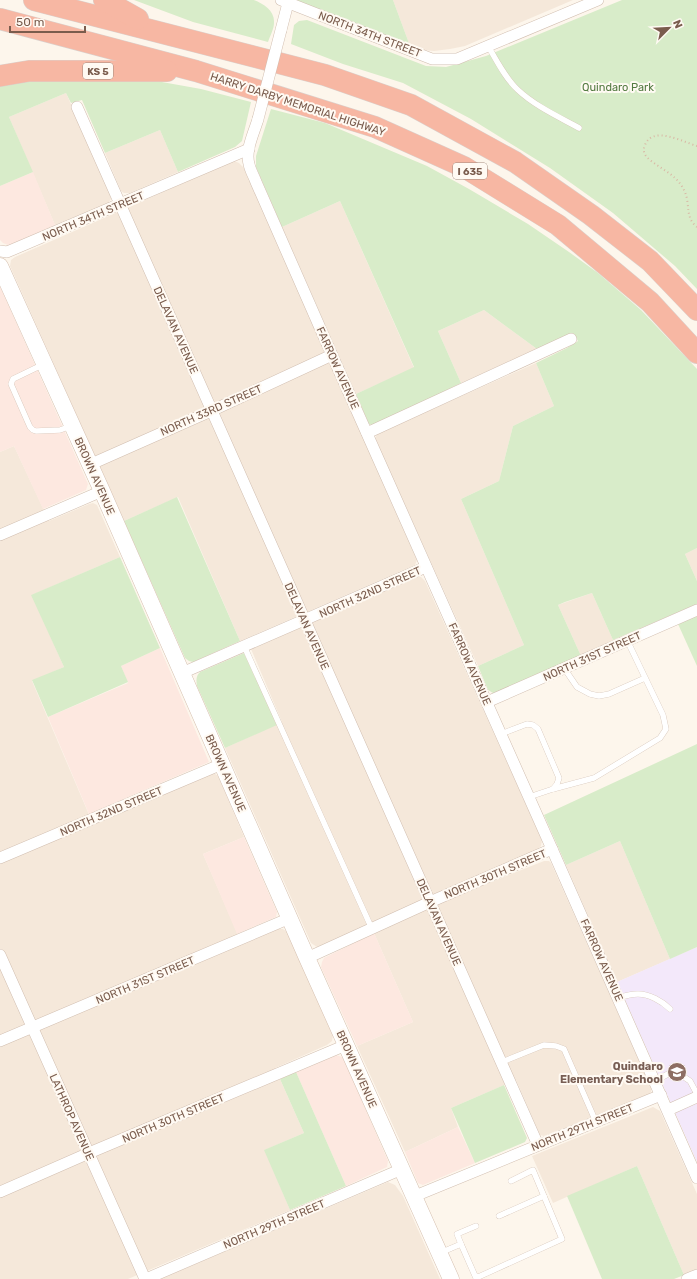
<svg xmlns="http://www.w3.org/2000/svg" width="697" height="1279" font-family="Rubik,sans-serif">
<rect width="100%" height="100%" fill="#fdf6ec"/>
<g fill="#f5e8da">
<path d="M393 0H573L465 46 450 49 434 51 423 50 410 46Z"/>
<path d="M66 93 111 194V199L108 203 55 225 9 117Z"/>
<path d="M160 130 178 172 130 193H124L121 191 105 153Z"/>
<path d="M234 161 239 163 244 168 417 560 415 565 240 641 178 497 124 521 10 266 11 260 15 257Z"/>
<path d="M340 201 414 368 356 394 282 227Z"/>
<path d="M484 310 537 349 461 383 438 331Z"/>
<path d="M536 363 554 406 513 426 499 481 461 499 524 645 478 666 375 439 377 434Z"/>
<path d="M14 446 49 521 89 504 93 503 97 505 120 557 32 595 64 667 32 681 93 824 214 773 218 776 244 837 203 854 242 944 278 929H283L287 932 333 1035 332 1041 327 1045 275 1068 304 1133 265 1150 290 1210 128 1279H0V452Z"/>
<path d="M697 548V581L685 554Z"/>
<path d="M417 577H421L425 581 542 840 541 846 538 849 320 946 317 947 311 943 225 748 282 722 251 649Z"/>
<path d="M592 593 613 640 581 656 558 605Z"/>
<path d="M620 841 670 959 617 982 566 865Z"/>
<path d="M544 861H549L551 863 651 1087V1092L648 1095 544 1136 540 1135 516 1080 451 1108 458 1127 405 1152 357 1046 413 1022 374 933 456 896Z"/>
<path d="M653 1107 660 1111 697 1194V1270L684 1275 637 1166 553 1203 532 1156Z"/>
<path d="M388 1182 395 1185 403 1196 440 1279H160Z"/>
</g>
<g fill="#fde8e0">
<path d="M33 172 55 225 14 244 8 245 3 243 0 240V186Z"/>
<path d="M0 286 88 484 86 490 43 509 14 446 0 452Z"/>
<path d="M160 648 209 762 89 814 48 717 128 683 121 666Z"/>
<path d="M244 837 277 912 276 917 237 934 203 854Z"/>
<path d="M374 933 413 1022 357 1046 321 967 322 962 324 958Z"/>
<path d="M336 1055 342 1057 345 1062 388 1161 387 1167 346 1186 296 1072Z"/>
<path d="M458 1127 475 1163 423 1185 418 1183 405 1152Z"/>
</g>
<path fill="#f3e8fa" d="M697 947V1162L617 982Z"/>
<g fill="#d8ecc9">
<path d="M134 0H254C264 4 275 11 274 23 274 29 270 36 268 42L193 22Z"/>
<path d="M294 0H393L410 46Z"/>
<path d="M622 0H697V289L675 266 613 213 550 168 471 119 403 83 343 64 291 44 294 25 299 21 307 20 426 66 446 67 486 56Z"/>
<path d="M134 77 201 89 251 102 242 141 235 147 178 172 160 130 105 153 82 100 71 103 66 93 9 117 33 172 0 186V81Z"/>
<path d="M271 109 325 123 427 166 469 189 528 224 569 252 598 273 641 310 697 369V548L685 554 697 581V604L613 640 592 593 565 602 558 605 581 656 501 692 493 693 488 690 478 666 524 645 461 499 499 481 513 426 554 406 536 363 567 348 578 341 573 333 537 349 484 310 438 331 461 383 374 426 369 424 356 394 414 367 340 201 282 227 256 167V156Z"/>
<path d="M177 497 240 641 193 662 189 661 185 658 124 521Z"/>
<path d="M120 557 160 648 121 666 128 682 48 717 32 680 64 667 31 595Z"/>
<path d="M697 616V666L678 624Z"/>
<path d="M244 653 277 725 225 748 197 686C196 680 196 676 200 672Z"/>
<path d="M697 744V947L670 959 620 841 566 865 544 815Z"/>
<path d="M296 1072 346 1186 290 1210 264 1150 304 1133 280 1079Z"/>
<path d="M504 1085 527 1138 525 1142 475 1163 451 1108Z"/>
<path d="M637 1166 684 1275 674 1279H602L567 1196Z"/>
</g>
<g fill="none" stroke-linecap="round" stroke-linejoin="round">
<g stroke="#d1beb0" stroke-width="6">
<g id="lane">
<path d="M488 46C497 61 505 78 518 90 535 106 559 117 579 128"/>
<path d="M44 364 13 379 11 384 30 427 33 430 36 431 60 430 71 426"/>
<path d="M244 646 372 929"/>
<path d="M564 668 577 687 590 694 599 696 609 694 645 678"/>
<path d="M501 734 527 724 533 725 538 729 559 778 557 784 553 789 529 797"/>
<path d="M553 789 594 778 660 738 666 729 663 715 627 640"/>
<path d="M618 998C624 996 631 994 638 994 649 994 662 1001 670 1009"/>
<path d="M502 1062 544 1045 556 1046 564 1049 596 1122"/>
<path d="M655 1081 668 1074 678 1073 690 1081 697 1094"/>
<path d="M499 1216 544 1196"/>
<path d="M461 1244 457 1234 476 1226"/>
<path d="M440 1253 461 1244 476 1278 562 1239 533 1170 511 1181"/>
</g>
</g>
<g stroke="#d1beb0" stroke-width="12">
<g id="street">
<path d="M281 0 432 59H457L598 0"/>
<path d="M281 30 288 3"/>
<path d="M77 107 538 1145"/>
<path d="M258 119C254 133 245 150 249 164 250 170 254 176 256 182L332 355 552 849 697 1178"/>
<path d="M0 251 7 252 249 149"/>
<path d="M367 433 571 339"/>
<path d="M89 465 211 411 332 355"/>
<path d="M0 535 102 491"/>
<path d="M182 673 426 567"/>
<path d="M487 702 697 610"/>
<path d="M0 858 222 764"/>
<path d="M0 955 145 1279"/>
<path d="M307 958 430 902 552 849"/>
<path d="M0 1041 290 918"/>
<path d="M668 1110 697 1097"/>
<path d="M0 1192 89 1153 346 1045"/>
<path d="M415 1196 661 1095"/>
<path d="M146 1279 402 1169"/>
<path d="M687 1279 697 1275"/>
</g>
</g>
<g stroke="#d6c0b0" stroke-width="17">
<path id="secondary" d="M0 266 102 491 307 958 451 1279"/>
</g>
<g stroke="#dad1cd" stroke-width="22">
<g id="highway">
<path d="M34 0 325 75 411 105 515 162 591 215 650 261 697 310"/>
<path d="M104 0 138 19"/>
<path d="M0 19 196 71 375 127 464 167 558 225 650 302 697 353"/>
<path d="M0 76 29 71H167"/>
</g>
</g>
<path stroke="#d9b8a5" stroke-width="2" stroke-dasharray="1 3" stroke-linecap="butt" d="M697 146C683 142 653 125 645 145 642 151 645 156 650 160 661 169 674 174 681 185 684 189 686 194 687 199 689 210 687 219 697 227"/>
<use href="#lane" stroke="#fff" stroke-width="5.5"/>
<use href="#street" stroke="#fff" stroke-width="11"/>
<use href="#secondary" stroke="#fff" stroke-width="16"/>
<use href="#highway" stroke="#f7b7a3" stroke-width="21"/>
<g stroke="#d1beb0" stroke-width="12" stroke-linecap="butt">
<path id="street-bridge" d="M258 119 281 30"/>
</g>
<use href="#street-bridge" stroke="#fff" stroke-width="11"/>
</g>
<defs>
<g id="school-disc" transform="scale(1)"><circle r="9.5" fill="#8d6e63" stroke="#fffaf3"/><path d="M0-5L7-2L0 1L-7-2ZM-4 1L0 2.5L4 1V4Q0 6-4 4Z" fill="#fff"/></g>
</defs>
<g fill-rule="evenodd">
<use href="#school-disc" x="677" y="1072"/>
</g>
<g text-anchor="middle" stroke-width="4" stroke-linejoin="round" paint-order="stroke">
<g fill="#fffaf3" stroke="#a28b7f" stroke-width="1">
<rect x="83" y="63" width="30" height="16" rx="3"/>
<rect x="453" y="163" width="34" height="16" rx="3"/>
</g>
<g font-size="10" font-weight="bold" fill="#7a5c4d">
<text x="98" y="75">KS 5</text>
<text x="470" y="175">I 635</text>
</g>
<g font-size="11" fill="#7a5c4d" stroke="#fffaf3">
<text transform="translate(370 34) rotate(21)" y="4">NORTH 34TH STREET</text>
<text transform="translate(298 104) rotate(18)" y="4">HARRY DARBY MEMORIAL HIGHWAY</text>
<text transform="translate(93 216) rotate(-23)" y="4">NORTH 34TH STREET</text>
<text transform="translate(176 330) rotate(66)" y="4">DELAVAN AVENUE</text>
<text transform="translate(338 368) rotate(66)" y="4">FARROW AVENUE</text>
<text transform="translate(211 410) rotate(-24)" y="4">NORTH 33RD STREET</text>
<text transform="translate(95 476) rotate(66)" y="4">BROWN AVENUE</text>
<text transform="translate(370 592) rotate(-24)" y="4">NORTH 32ND STREET</text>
<text transform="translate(307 626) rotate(66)" y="4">DELAVAN AVENUE</text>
<text transform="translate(592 656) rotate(-24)" y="4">NORTH 31ST STREET</text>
<text transform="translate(470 664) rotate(66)" y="4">FARROW AVENUE</text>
<text transform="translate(226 773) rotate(66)" y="4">BROWN AVENUE</text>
<text transform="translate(111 811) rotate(-23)" y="4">NORTH 32ND STREET</text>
<text transform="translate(495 874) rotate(-23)" y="4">NORTH 30TH STREET</text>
<text transform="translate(439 922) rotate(66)" y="4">DELAVAN AVENUE</text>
<text transform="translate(602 960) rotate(66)" y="4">FARROW AVENUE</text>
<text transform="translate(145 980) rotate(-23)" y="4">NORTH 31ST STREET</text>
<text transform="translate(357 1069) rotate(66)" y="4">BROWN AVENUE</text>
<text transform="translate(72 1117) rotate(66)" y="4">LATHROP AVENUE</text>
<text transform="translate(173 1118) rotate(-23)" y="4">NORTH 30TH STREET</text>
<text transform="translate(582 1127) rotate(-22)" y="4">NORTH 29TH STREET</text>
<text transform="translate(274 1224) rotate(-23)" y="4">NORTH 29TH STREET</text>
</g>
<g font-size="11" fill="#537a41" stroke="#fffaf3">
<text x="618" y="91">Quindaro Park</text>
</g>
<g font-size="11" font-weight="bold" fill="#785e54" stroke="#fffaf3" text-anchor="end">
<text x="663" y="1070">Quindaro<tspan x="663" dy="13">Elementary School</tspan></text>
</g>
</g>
<g transform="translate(669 28) rotate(66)" stroke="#fffaf3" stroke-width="3" paint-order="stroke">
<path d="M0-3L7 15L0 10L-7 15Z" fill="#7a5c4d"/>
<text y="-6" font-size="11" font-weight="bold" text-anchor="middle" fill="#7a5c4d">N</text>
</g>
<path d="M10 26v6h75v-6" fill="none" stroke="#7a5c4d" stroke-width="2"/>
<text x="16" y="26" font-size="12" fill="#7a5c4d" stroke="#fffaf3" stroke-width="3" paint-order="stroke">50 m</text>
</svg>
